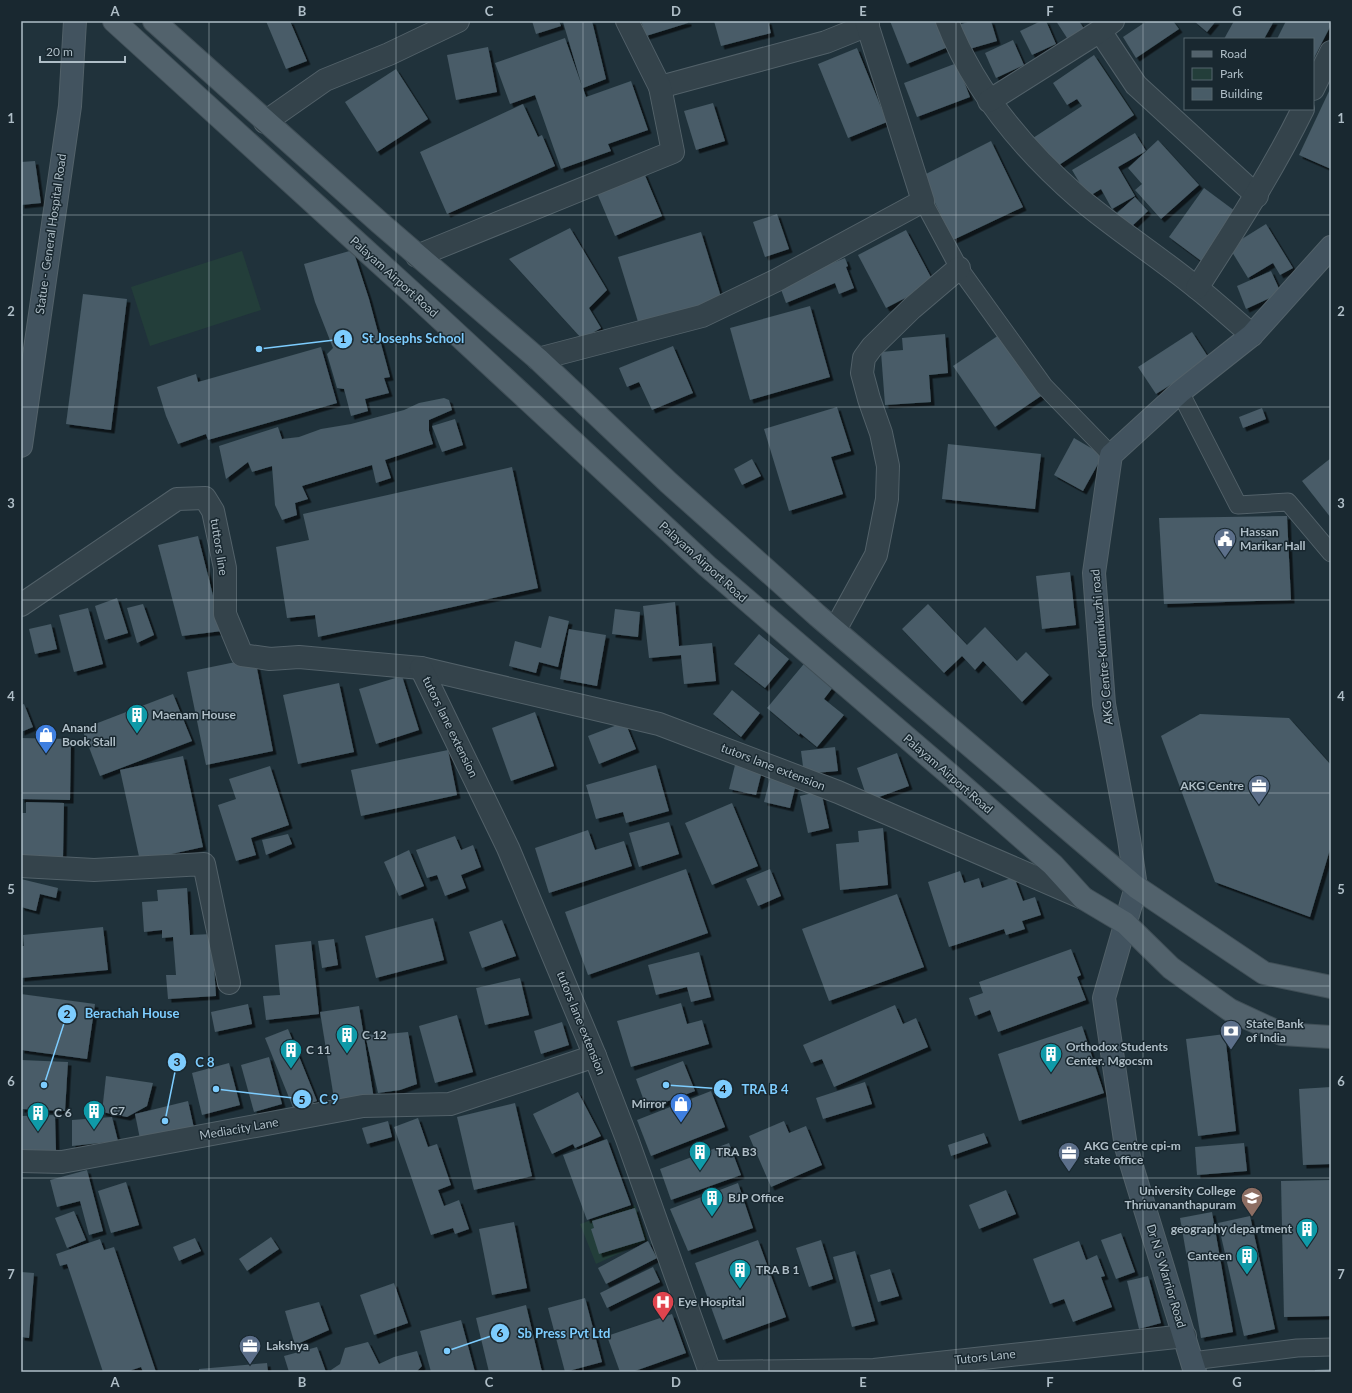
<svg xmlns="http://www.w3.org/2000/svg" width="1352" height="1393" font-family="Lato,sans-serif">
<defs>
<filter id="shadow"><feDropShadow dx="3.5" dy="3.5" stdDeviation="0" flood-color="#0009"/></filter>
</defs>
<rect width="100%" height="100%" fill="#20323b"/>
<g fill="#233e3a">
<path d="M242 251 261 310 150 346 131 287Z"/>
<path d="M635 1205 648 1240 596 1264 580 1224Z"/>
</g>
<g fill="#485c67" filter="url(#shadow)">
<path d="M266 21H290L307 61 286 69Z"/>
<path d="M532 21H559L561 26 536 34Z"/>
<path d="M567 21H592L606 79 583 88 586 97 631 81 648 130 608 144 611 151 561 169 535 95 510 104 495 63 565 38 582 86 563 22Z"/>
<path d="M641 21H688V23L646 36Z"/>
<path d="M714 21H768L771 33 721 46Z"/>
<path d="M890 21H938L948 47 907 64Z"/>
<path d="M971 21H991L997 41 966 50 958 25Z"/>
<path d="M1041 21H1046L1056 44 1032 55 1020 31Z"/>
<path d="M1056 21H1079L1085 30 1069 41Z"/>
<path d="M1147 21H1173L1179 29 1136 58 1123 37Z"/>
<path d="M1194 21H1216L1207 32Z"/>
<path d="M1234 21H1274L1264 39H1224Z"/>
<path d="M1286 21H1331V25L1313 60V39H1277Z"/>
<path d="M1013 40 1024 65 996 78 985 53Z"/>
<path d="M488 47 497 92 456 100 447 55Z"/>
<path d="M857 48 887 122 848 138 818 64Z"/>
<path d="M1094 55 1134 115 1053 169 1033 138 1082 106 1077 99 1067 105 1053 83Z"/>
<path d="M957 63 970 97 917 117 904 83Z"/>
<path d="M396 69 428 119 377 152 345 102Z"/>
<path d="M1331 87V169L1299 155Z"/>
<path d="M713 103 725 141 696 150 684 111Z"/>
<path d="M523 104 538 137 542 135 555 166 447 214 420 152Z"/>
<path d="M1135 133 1146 151 1118 167 1135 196 1112 209 1101 189 1088 197 1072 170Z"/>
<path d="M1158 140 1199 185 1161 219 1135 190 1142 184 1128 168Z"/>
<path d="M991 141 1023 207 953 240 922 176Z"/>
<path d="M35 161 41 203 21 205V162Z"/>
<path d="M644 173 662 216 615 236 597 193Z"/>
<path d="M1204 188 1239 214 1204 263 1169 237Z"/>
<path d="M1135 197 1148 211 1130 228 1117 213Z"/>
<path d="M777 214 789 249 765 257 753 222Z"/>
<path d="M1266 224 1293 268 1280 275 1273 263 1248 278 1229 247Z"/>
<path d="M570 228 607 290 589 308 601 328 582 339 509 259Z"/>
<path d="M906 230 934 283 886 308 858 255Z"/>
<path d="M701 232 722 300 639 325 618 257Z"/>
<path d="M353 250 369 299 390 377 384 378 389 393 365 399 368 411 351 416 344 389 337 388 327 354 333 348 315 302 304 264Z"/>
<path d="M845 258 848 266 846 267 854 288 839 294 835 283 786 303 779 284Z"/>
<path d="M1271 271 1281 293 1246 309 1237 286Z"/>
<path d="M83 294 127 299 111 430 66 424Z"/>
<path d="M810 306 830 377 750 400 730 328Z"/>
<path d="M1192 332 1210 360 1156 394 1138 367Z"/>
<path d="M945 334 948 373 929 375 931 402 885 405 881 352 903 350 902 338Z"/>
<path d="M999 335 1041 396 995 427 953 366Z"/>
<path d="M673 346 693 393 652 410 639 382 627 387 619 368Z"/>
<path d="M321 347 337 403 208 440 206 434 178 444 166 416 157 387 196 374 198 382Z"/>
<path d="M444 398 449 400 452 410 429 420V431L433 444 385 460 391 478 376 483 372 465 302 486 308 499 295 503 297 515 282 520 275 505 272 466 252 472 248 462 226 479 219 446 278 427 282 439 299 437 321 429 351 424 404 410 419 403Z"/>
<path d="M837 407 851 451 831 457 843 494 789 511 764 429Z"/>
<path d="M1262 408 1266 419 1243 428 1239 417Z"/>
<path d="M455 419 463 445 442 452 432 426Z"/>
<path d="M1074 438 1103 455 1083 491 1054 475Z"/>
<path d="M948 444 1041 454 1035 509 942 499Z"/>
<path d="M1331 458V518L1302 481Z"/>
<path d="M752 459 761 476 742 485 734 469Z"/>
<path d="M512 467 538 588 318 637 315 615 287 618 276 547 309 540 303 514Z"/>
<path d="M1287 516 1291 600 1164 604 1159 518Z"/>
<path d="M198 536 222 631 182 636 158 545Z"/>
<path d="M1070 572 1076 625 1042 629 1036 576Z"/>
<path d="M117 598 128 633 105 640 95 606Z"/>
<path d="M675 602 679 646 712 643 716 681 684 684 681 655 649 658 643 606Z"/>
<path d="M143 604 154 635 137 643 127 608Z"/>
<path d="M928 604 967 645 985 627 1017 661 1026 652 1049 675 1022 702 983 661 975 670 962 656 944 673 902 629Z"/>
<path d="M88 608 103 664 74 672 59 615Z"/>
<path d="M615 609 640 612 638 637 612 634Z"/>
<path d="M549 616 569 621 558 667 539 662 536 673 509 666 515 641 541 648Z"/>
<path d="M51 624 57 649 35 654 29 629Z"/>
<path d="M569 629 606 635 597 686 560 679Z"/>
<path d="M759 634 789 659 765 688 734 664Z"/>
<path d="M255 658 273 751 206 765 187 672Z"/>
<path d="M808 659 837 682 824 699 844 715 817 747 800 733 799 735 767 708Z"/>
<path d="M402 676 419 730 376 744 359 689Z"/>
<path d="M339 683 354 752 298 764 283 695Z"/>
<path d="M732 690 760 713 741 737 713 714Z"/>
<path d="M173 694 192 741 100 776 82 729Z"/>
<path d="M24 704 33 727 21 732V705Z"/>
<path d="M535 712 554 766 511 781 492 728Z"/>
<path d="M1200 714 1289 718 1331 765V846L1310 917 1215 882 1161 736Z"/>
<path d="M625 722 636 749 599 764 588 736Z"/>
<path d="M21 738 71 739 70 800 21 799Z"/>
<path d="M835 747 838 771 804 774 801 751Z"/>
<path d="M448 750 457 795 361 816 351 770Z"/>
<path d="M897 753 909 786 868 801 857 768Z"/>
<path d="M183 756 203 847 140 861 120 770Z"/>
<path d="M656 765 669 811 626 823 623 812 596 819 586 785Z"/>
<path d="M735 765 762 771 756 795 729 789Z"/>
<path d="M270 766 289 825 251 838 256 855 236 861 218 805 236 799 229 779Z"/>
<path d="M771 774 797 780 790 808 764 802Z"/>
<path d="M821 791 829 828 808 833 800 796Z"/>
<path d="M26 802 64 803 63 858 21 855V813H26Z"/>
<path d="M732 803 758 866 712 885 685 823Z"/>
<path d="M669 822 679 854 639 867 629 833Z"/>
<path d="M883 828 888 885 840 890 836 844 859 842 858 831Z"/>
<path d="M588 830 595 850 624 841 632 866 549 893 535 848Z"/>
<path d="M288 834 292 844 266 855 262 840Z"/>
<path d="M455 836 461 850 473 845 481 867 461 875 466 888 445 896 437 875 427 878 416 850Z"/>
<path d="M409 850 424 886 399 896 384 862Z"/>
<path d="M686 869 708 933 588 975 565 912Z"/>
<path d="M770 869 781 896 758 906 746 879Z"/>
<path d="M960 871 964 883 979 878 982 888 1014 877 1023 901 1035 897 1041 915 1022 921 1025 929 1006 935 1004 929 949 947 928 882Z"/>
<path d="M21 879 58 888 56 898 40 894 36 911 21 907Z"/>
<path d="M187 888 190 935 212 934 216 996 168 999 166 975H176L173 937 162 938V930L144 932 142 902 158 901 157 890Z"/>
<path d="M897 894 924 967 829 1001 802 929Z"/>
<path d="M433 918 444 960 376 978 365 936Z"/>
<path d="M502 920 516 956 482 968 469 932Z"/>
<path d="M103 927 108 970 21 978V946H24L23 935Z"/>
<path d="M334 939 338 965 322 968 318 941Z"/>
<path d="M311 941 319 1014 266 1020 263 996 280 995 275 945Z"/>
<path d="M1071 949 1081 975 1077 977 1086 1000 998 1032 990 1010 975 1016 969 998 983 993 979 982Z"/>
<path d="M699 952 711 997 691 1002 687 987 656 995 648 965Z"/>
<path d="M520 978 529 1015 485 1025 476 988Z"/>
<path d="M21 994 95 1004 87 1059 21 1050Z"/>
<path d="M681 1003 687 1024 702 1020 709 1044 631 1067 617 1021Z"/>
<path d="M248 1004 252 1024 215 1032 211 1012Z"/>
<path d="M895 1005 903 1024 916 1018 928 1047 834 1087 822 1059 811 1063 803 1045Z"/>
<path d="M359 1006 374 1099 335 1105 320 1012Z"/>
<path d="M457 1015 473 1072 435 1083 419 1026Z"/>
<path d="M562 1022 569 1045 541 1054 534 1031Z"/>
<path d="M1082 1026 1104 1093 1019 1121 998 1054Z"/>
<path d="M288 1029 317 1101 294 1110 265 1038Z"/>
<path d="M408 1032 417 1084 400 1090 378 1093 365 1034 376 1035Z"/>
<path d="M1225 1034 1236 1131 1198 1136 1186 1039Z"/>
<path d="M269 1057 282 1104 254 1112 241 1065Z"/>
<path d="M21 1060 68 1062 65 1111 21 1109Z"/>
<path d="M683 1061 695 1091 647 1109 636 1079Z"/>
<path d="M229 1063 240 1105 202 1115 192 1073Z"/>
<path d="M106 1076 153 1083 147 1106 127 1117 102 1112Z"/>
<path d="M865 1082 872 1104 823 1119 816 1098Z"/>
<path d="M1331 1087V1164L1303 1165 1299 1089Z"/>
<path d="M711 1091 725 1127 651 1156 637 1120Z"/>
<path d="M578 1092 601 1136 575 1148 573 1144 552 1154 533 1114Z"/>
<path d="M188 1101 194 1128 140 1139 135 1114Z"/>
<path d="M515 1103 532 1176 474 1190 457 1117Z"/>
<path d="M55 1115 56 1151H21V1116Z"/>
<path d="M112 1117 118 1141 72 1146V1120Z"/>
<path d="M418 1118 428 1147 437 1144 451 1185 438 1190 444 1206 459 1200 469 1229 455 1234 453 1228 431 1235 394 1127Z"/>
<path d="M388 1121 392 1137 367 1144 362 1128Z"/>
<path d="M784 1121 789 1133 806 1126 822 1165 771 1187 749 1136Z"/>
<path d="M984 1133 988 1143 951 1156 948 1145Z"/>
<path d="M607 1139 631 1205 587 1220 563 1155Z"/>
<path d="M729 1143 741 1175 671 1200 660 1169Z"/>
<path d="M1244 1143 1247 1171 1197 1175 1195 1147Z"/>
<path d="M87 1170 103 1231 89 1235 80 1201 57 1207 50 1180Z"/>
<path d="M1331 1180V1316L1284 1317 1281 1181Z"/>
<path d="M126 1182 139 1225 111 1233 98 1191Z"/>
<path d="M738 1183 753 1228 688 1251 670 1209Z"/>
<path d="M1006 1190 1016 1214 979 1229 969 1205Z"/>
<path d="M635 1208 645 1240 599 1254 591 1229 594 1228 592 1221Z"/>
<path d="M74 1211 86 1240 67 1248 55 1218Z"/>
<path d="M1212 1212 1233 1332 1201 1338 1180 1218Z"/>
<path d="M1250 1216 1275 1329 1244 1336 1218 1223Z"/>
<path d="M514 1222 527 1288 492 1295 479 1229Z"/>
<path d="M1121 1233 1135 1272 1116 1279 1101 1240Z"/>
<path d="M271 1237 279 1249 247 1271 239 1259Z"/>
<path d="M195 1238 201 1251 179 1261 173 1247Z"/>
<path d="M100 1239 104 1250 114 1247 156 1372H143L141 1367 126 1372H103L67 1264 60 1266 56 1254Z"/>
<path d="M758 1240 786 1317 723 1340 695 1263Z"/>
<path d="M821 1240 833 1279 809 1287 796 1248Z"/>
<path d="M648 1241 657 1258 606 1284 598 1268Z"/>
<path d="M1079 1241 1086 1260 1097 1255 1105 1276 1101 1277 1112 1307 1073 1322 1064 1299 1050 1304 1033 1259Z"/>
<path d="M855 1251 875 1321 852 1327 833 1257Z"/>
<path d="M653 1267 660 1282 607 1308 600 1293Z"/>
<path d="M890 1269 899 1296 878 1302 870 1275Z"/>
<path d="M21 1272 34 1273 29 1338 21 1337Z"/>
<path d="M1148 1276 1161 1323 1139 1329 1127 1281Z"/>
<path d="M394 1283 408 1323 374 1335 360 1295Z"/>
<path d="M585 1298 602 1362 565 1372 548 1308Z"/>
<path d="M319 1302 329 1330 295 1345 285 1311Z"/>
<path d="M526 1305 542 1372H489L476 1318Z"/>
<path d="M672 1314 686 1353 632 1372H620L607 1336Z"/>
<path d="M461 1320 475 1372H431L420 1331Z"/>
<path d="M368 1342 379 1364 394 1357 417 1351 422 1366 416 1372H332L331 1370 340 1364 345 1348Z"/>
<path d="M317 1347 326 1372H289L284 1356Z"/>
<path d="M267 1363 268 1372H199V1369Z"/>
<path d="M1331 1369V1372H1315V1370Z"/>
</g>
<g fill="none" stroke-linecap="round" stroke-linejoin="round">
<g stroke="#526169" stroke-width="19">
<g id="lane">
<path d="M923 201 959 268 1044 386 1111 455"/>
<path d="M1180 392 1238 505 1288 502 1331 553"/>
<path d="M1192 1361 1297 1348 1331 1347"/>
</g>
</g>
<g stroke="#526169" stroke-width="24">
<g id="street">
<path d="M947 21C974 91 1023 149 1079 198 1117 230 1159 257 1197 288 1216 303 1234 320 1252 335"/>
<path d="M1100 31 1136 85 1257 196"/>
<path d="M660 87 826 42 868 25"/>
<path d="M1313 89 1331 52"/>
<path d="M989 101 1100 31 1113 21"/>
<path d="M265 122 325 80 389 54 458 21"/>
<path d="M417 256 673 152 660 87 627 21"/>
<path d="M1197 288C1235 229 1272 172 1303 109"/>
<path d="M538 359 702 316 777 280 923 201 866 21"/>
<path d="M21 605 177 499 205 498 213 511 225 568V614L242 655 270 659 299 657 421 668 659 724 838 792 1083 898"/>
<path d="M835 630 876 555 887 499 888 466 881 433 869 399 862 373 864 358 872 347 912 308 959 268"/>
<path d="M421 668 508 848 595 1056 627 1139 710 1372"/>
<path d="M21 866 94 870 204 864 229 983"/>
<path d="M21 1161 62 1162 363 1106 450 1104 595 1056"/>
<path d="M713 1372 874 1370 1185 1336"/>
</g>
</g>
<g stroke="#526169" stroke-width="24">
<g id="secondary">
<path d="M21 446 70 106 75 21"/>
<path d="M1195 1372 1126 1147 1104 998 1136 887 1129 839 1104 704 1094 573 1111 455 1180 392 1252 335 1331 247"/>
</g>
</g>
<g stroke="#404f57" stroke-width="24">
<g id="primary">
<path d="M114 21 418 298 707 566 955 779 1053 865 1083 898 1125 923 1171 968 1230 1010 1282 1034 1331 1037"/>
<path d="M154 21 380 223 538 359 669 483 818 616 1136 887 1264 973 1331 987"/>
</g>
</g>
<use href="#lane" stroke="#34434b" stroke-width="17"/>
<use href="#street" stroke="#34434b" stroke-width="22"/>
<use href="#secondary" stroke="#42535f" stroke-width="22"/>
<use href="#primary" stroke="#52626c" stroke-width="22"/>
</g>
<path fill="none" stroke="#afbec7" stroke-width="1" stroke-opacity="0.55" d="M209 21V1372M396 21V1372M583 21V1372M769 21V1372M956 21V1372M1143 21V1372M21 215H1331M21 407H1331M21 600H1331M21 793H1331M21 986H1331M21 1178H1331"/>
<defs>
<g id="civic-pin" transform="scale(1.15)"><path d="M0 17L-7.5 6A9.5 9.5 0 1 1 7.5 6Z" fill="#5c6f8a" stroke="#192830"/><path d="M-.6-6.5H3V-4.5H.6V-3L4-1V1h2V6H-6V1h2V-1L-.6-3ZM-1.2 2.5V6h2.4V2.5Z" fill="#fff"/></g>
<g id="building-pin" transform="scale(1.15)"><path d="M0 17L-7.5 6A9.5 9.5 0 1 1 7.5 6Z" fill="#0f9aa8" stroke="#192830"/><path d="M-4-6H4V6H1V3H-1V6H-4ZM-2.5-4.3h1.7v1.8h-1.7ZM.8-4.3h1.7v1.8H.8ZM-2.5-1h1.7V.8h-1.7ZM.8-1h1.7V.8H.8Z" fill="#fff"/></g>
<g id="shop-pin" transform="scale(1.15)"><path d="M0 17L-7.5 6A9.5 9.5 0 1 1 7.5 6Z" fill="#3f7fe0" stroke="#192830"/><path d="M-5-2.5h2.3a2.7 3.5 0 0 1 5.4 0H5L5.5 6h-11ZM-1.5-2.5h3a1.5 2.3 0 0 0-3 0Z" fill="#fff"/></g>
<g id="office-pin" transform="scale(1.15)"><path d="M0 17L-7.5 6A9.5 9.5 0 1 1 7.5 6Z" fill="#5c6f8a" stroke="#192830"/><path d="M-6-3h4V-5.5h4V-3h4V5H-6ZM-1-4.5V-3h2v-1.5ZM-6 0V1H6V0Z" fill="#fff"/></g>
<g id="bank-pin" transform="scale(1.15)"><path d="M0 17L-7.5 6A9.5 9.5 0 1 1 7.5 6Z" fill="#5c6f8a" stroke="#192830"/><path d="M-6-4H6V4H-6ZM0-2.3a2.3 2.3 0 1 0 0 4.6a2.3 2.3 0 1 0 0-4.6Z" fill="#fff"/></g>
<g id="university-pin" transform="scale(1.15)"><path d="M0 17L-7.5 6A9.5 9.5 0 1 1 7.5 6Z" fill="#8d6e63" stroke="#192830"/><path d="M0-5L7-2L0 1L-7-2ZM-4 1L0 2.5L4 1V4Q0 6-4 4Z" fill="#fff"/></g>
<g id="hospital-pin" transform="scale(1.15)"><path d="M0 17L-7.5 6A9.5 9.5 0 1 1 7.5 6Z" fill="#e0444e" stroke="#192830"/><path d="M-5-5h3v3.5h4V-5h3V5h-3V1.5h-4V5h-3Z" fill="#fff"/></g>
</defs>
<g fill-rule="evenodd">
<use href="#civic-pin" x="1225" y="539"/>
<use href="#building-pin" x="137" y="715"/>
<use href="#shop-pin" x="46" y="735"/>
<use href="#office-pin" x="1259" y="786"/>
<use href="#bank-pin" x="1231" y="1031"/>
<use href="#building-pin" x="347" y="1035"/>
<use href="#building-pin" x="291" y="1050"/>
<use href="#building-pin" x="1051" y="1054"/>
<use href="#shop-pin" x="681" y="1104"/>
<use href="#building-pin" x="94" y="1111"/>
<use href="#building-pin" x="38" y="1113"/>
<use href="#building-pin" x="700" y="1152"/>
<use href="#office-pin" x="1069" y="1153"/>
<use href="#building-pin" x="712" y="1198"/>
<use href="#university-pin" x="1252" y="1198"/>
<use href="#building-pin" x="1307" y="1229"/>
<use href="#building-pin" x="1247" y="1256"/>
<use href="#building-pin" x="740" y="1270"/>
<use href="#hospital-pin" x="663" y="1302"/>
<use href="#office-pin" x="250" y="1346"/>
</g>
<g text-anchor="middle" stroke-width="3" stroke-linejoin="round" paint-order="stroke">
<g font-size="12" fill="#afbec7" stroke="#192830">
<text transform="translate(51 234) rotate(-82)" y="4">Statue - General Hospital Road</text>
<text transform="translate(394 277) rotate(42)" y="4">Palayam Airport Road</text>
<text transform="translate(219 547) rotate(81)" y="4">tuttors line</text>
<text transform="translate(703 562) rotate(42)" y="4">Palayam Airport Road</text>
<text transform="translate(1102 647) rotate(-95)" y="4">AKG Centre-Kunnukuzhi road</text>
<text transform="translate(450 727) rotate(64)" y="4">tutors lane extension</text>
<text transform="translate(773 767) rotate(21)" y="4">tutors lane extension</text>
<text transform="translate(948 774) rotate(41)" y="4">Palayam Airport Road</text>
<text transform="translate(581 1023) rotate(68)" y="4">tutors lane extension</text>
<text transform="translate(239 1129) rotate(-10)" y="4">Mediacity Lane</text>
<text transform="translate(1166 1276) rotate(73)" y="4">Dr N S Warrior Road</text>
<text transform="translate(985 1357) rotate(-6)" y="4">Tutors Lane</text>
</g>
<g font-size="12" font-weight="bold" fill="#afbec7" stroke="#192830" text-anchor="start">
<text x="1240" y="536">Hassan<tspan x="1240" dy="14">Marikar Hall</tspan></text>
<text x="152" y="719">Maenam House</text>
<text x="62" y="732">Anand<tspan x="62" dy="14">Book Stall</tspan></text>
<text x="1244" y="790" text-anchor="end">AKG Centre</text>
<text x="1246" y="1028">State Bank<tspan x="1246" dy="14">of India</tspan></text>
<text x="362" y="1039">C 12</text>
<text x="1066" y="1051">Orthodox Students<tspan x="1066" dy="14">Center. Mgocsm</tspan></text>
<text x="306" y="1054">C 11</text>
<text x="666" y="1108" text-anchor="end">Mirror</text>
<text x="110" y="1115">C7</text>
<text x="54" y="1117">C 6</text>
<text x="1084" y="1150">AKG Centre cpi-m<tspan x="1084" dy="14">state office</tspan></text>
<text x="716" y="1156">TRA B3</text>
<text x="1236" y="1195" text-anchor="end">University College<tspan x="1236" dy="14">Thriuvananthapuram</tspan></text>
<text x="728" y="1202">BJP Office</text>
<text x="1292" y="1233" text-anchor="end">geography department</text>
<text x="1232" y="1260" text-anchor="end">Canteen</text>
<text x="756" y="1274">TRA B 1</text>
<text x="678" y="1306">Eye Hospital</text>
<text x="266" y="1350">Lakshya</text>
</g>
</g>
<path fill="none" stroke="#7dccfe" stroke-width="1.5" d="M259 349L343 339M44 1085L67 1014M165 1121L177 1062M666 1085L723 1089M216 1089L302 1099M447 1351L500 1333"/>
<g fill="#7dccfe" stroke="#192830" stroke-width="1.5">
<circle cx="259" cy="349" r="4"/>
<circle cx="44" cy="1085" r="4"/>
<circle cx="165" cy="1121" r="4"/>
<circle cx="666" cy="1085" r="4"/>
<circle cx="216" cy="1089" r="4"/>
<circle cx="447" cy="1351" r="4"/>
<circle cx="343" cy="339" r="10"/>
<circle cx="67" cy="1014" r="10"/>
<circle cx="177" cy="1062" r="10"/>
<circle cx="723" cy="1089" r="10"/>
<circle cx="302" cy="1099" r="10"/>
<circle cx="500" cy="1333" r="10"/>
</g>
<g font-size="12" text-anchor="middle" font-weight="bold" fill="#111">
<text x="343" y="343">1</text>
<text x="67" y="1018">2</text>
<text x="177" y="1066">3</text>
<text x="723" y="1093">4</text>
<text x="302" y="1104">5</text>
<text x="500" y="1337">6</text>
</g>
<g font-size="13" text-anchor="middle" font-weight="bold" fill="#7dccfe" stroke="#192830" stroke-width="3" stroke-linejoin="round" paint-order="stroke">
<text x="413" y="343">St Josephs School</text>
<text x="132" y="1018">Berachah House</text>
<text x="205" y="1067">C 8</text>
<text x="765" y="1094">TRA B 4</text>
<text x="329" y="1104">C 9</text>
<text x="564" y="1338">Sb Press Pvt Ltd</text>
</g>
<rect width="1352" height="1393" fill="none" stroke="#192830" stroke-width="44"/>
<rect x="1184" y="38" width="130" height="72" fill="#192830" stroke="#55646c"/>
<rect x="1192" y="51" width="20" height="6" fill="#52626c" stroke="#55646c"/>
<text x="1220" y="58" font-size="12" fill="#afbec7">Road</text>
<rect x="1192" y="68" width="20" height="12" fill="#233e3a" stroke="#55646c"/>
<text x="1220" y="78" font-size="12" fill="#afbec7">Park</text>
<rect x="1192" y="88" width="20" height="12" fill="#485c67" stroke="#55646c"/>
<text x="1220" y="98" font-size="12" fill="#afbec7">Building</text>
<path d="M40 56v6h85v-6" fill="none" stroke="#afbec7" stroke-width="2"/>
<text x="46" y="56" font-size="12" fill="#afbec7" stroke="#192830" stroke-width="3" paint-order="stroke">20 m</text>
<rect x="22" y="22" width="1308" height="1349" fill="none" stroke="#afbec7" stroke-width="1.5"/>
<g font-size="13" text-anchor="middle" font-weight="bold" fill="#afbec7">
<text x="115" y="16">A</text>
<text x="302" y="16">B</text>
<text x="489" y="16">C</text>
<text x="676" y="16">D</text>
<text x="863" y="16">E</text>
<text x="1050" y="16">F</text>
<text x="1237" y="16">G</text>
<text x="11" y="123">1</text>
<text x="1341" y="123">1</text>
<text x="11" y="316">2</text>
<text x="1341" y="316">2</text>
<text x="11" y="508">3</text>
<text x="1341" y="508">3</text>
<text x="11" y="701">4</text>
<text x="1341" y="701">4</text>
<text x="11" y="894">5</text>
<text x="1341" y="894">5</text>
<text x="11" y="1086">6</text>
<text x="1341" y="1086">6</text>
<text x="11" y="1279">7</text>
<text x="1341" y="1279">7</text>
<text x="115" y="1387">A</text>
<text x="302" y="1387">B</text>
<text x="489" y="1387">C</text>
<text x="676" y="1387">D</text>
<text x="863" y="1387">E</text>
<text x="1050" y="1387">F</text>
<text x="1237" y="1387">G</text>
</g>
</svg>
